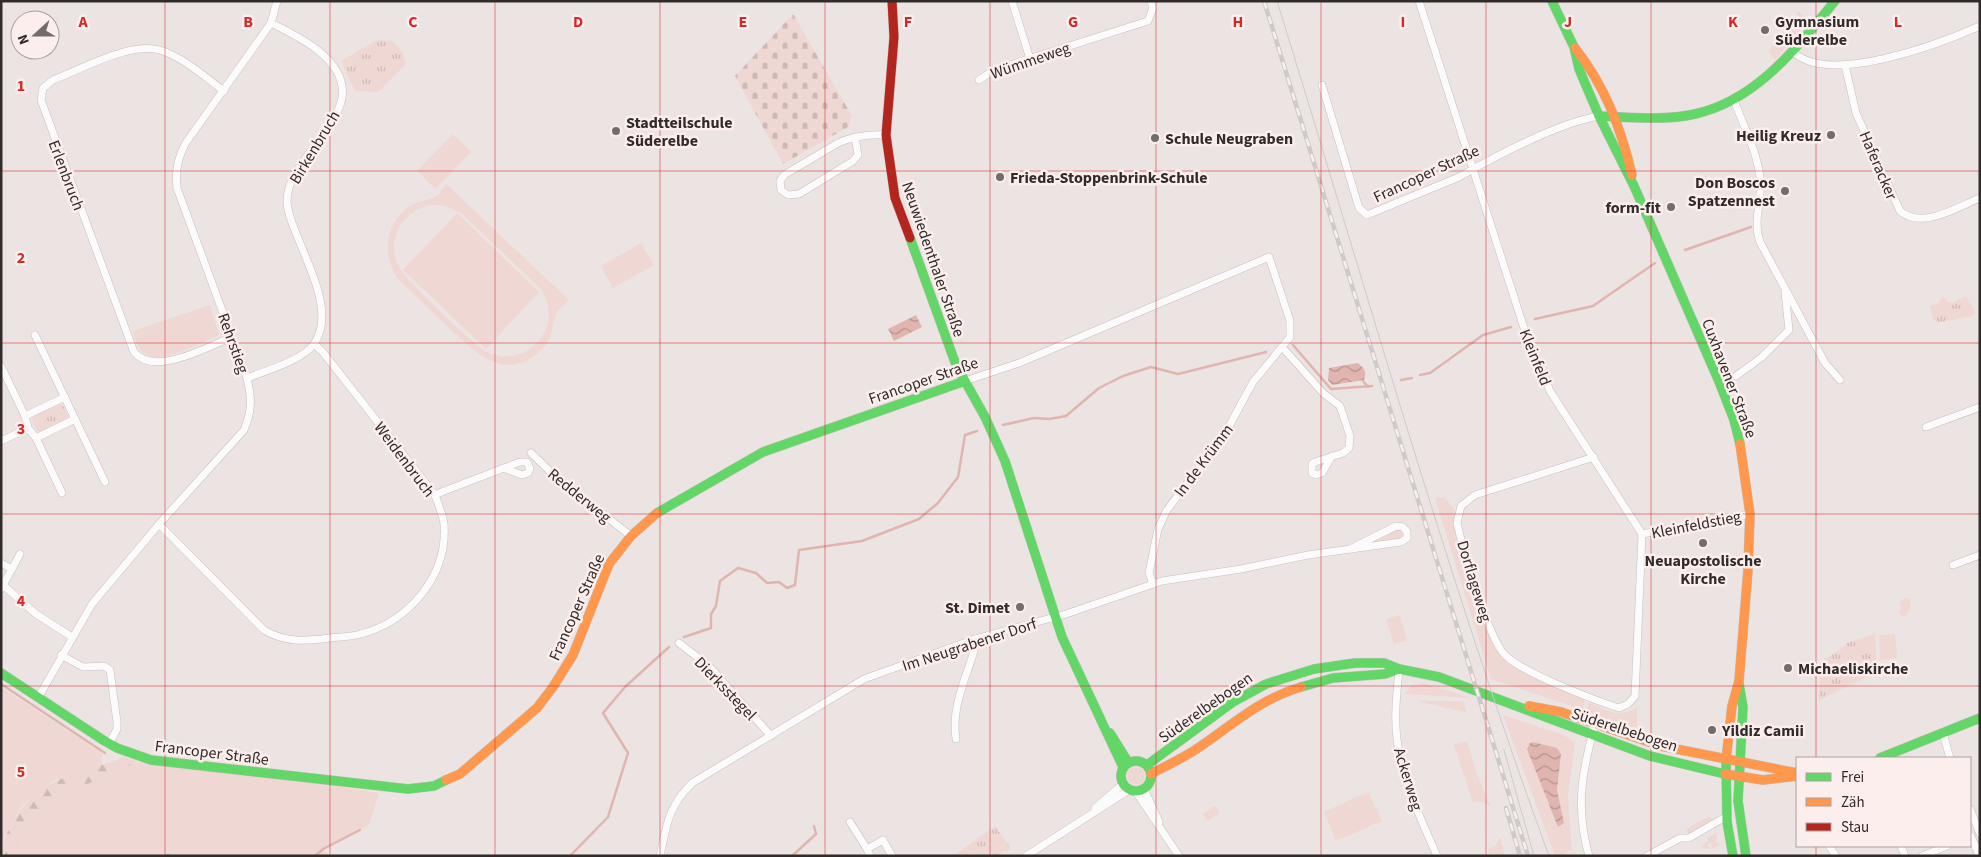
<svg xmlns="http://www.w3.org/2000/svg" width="1981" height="857" font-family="'Source Sans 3',sans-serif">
<defs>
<pattern id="forest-firs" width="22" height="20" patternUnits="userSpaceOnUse" patternTransform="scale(1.25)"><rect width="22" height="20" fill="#efd7d3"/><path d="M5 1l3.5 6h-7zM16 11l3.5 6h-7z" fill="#cdb9b5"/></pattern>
<pattern id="cemetery-stones" width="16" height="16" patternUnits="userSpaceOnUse" patternTransform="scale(1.25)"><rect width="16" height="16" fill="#efd7d3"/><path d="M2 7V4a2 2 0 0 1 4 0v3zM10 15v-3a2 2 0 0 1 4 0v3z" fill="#cdb9b5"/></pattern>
<pattern id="park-tufts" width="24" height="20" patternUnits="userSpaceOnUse" patternTransform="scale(1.25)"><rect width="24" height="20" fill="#efd7d3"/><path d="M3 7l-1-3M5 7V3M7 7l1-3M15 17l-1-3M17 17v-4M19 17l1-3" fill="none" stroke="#cdb9b5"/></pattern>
<pattern id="water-waves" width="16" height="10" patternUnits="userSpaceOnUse" patternTransform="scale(1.25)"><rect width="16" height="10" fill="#e0b5af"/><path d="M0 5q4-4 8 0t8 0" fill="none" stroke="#b6938f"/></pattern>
</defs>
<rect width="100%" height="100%" fill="#ece4e2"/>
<g fill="#efd7d3" fill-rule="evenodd">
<path d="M1798 11 1808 21 1775 60 1768 51 1800 17 1796 13Z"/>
<path d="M453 134 471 152 435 189 417 171Z"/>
<path d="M446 184 569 300C566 303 558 309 556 314 550 330 556 336 540 351 504 385 472 349 446 325 430 310 415 295 399 280 381 256 384 222 411 205 418 201 425 201 433 198 438 196 443 188 446 184ZM430 205 445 206 461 213 541 289C566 328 525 372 485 351 471 342 406 280 399 267 385 241 402 211 430 205Z"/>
<path d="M457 213 539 292 486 349 403 270Z"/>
<path d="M641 243 654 265 613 288 601 266Z"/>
<path d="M210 305 219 335C203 342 165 362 149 356 139 353 135 340 133 331Z"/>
<path d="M1445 497 1454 510V528L1493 646C1514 675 1553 685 1585 698L1583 710 1491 679 1435 498Z"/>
<path d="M1399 528 1404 533 1400 539 1373 544 1374 541Z"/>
<path d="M1400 615 1407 640 1394 644 1386 619Z"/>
<path d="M1895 634 1897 658 1880 660 1879 635Z"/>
<path d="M1423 683 1472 698 1405 694 1412 685Z"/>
<path d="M1 687 102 753V766L53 781 22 805 1 843Z"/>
<path d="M1420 701H1463L1466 712 1421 702Z"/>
<path d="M1589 703C1605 709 1621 720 1637 707V729L1586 712Z"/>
<path d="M1503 715 1564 735 1575 743 1568 796 1572 850 1566 852V856H1555ZM1533 742 1557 748 1561 754 1557 790 1563 823 1530 743Z"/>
<path d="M1467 741 1477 774 1490 806 1483 802H1473L1454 745Z"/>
<path d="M138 762 171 767 195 765 230 769 379 793 369 825 323 849 330 856H9L36 814 65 794Z"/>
<circle cx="1136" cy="776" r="9"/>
<path d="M1368 792 1382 821 1336 841 1324 812Z"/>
<path d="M1710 816 1713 821 1689 835 1686 829Z"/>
<path d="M1716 833 1717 840 1715 841 1718 842 1719 846 1712 848 1711 842 1707 845 1710 849 1700 847 1708 841 1707 838Z"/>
<path d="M1500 837 1505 856H1490L1488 849 1495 846Z"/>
</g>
<path fill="url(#forest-firs)" d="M124 757 138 762 65 794 36 814 9 856H1C1 842 6 835 12 824 39 775 77 776 124 757Z"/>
<path fill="url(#cemetery-stones)" d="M793 14 852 116 848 127 783 164 735 76Z"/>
<g fill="url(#park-tufts)">
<path d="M377 40 393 41 403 53 406 64 378 92 355 91 341 61Z"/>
<path d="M1943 296 1948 302 1953 303 1966 296 1975 311 1972 316 1938 323 1933 319 1930 306 1938 304Z"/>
<path d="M60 404 63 406 68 416 66 419 41 431 37 430 32 420 34 416Z"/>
<path d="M1906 598 1910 600V612L1908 610 1907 615 1902 617 1898 612 1901 609 1900 602Z"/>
<path d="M1875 634 1877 672 1819 700 1820 663 1849 642Z"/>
<path d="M1215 806 1220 813 1207 821 1203 814Z"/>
<path d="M995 826 1011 849 1005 852 1004 850 999 856H975L972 854 953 856Z"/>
</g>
<g fill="url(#water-waves)">
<path d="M916 315 922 327 894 341 888 329Z"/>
<path d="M1358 363C1364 368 1367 372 1364 380L1332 385 1328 380 1329 368Z"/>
<path d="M1533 742 1557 748 1561 754 1557 790 1564 823 1558 827 1527 749 1530 743Z"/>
</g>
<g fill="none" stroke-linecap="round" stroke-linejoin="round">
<g stroke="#e0b5af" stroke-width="2.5">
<path d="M1685 250 1751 227"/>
<path d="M1535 319 1593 306 1655 263"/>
<path d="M1293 345 1331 389 1372 386"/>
<path d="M1420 375 1430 373 1483 335 1511 327"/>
<path d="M1401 380 1412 378"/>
<path d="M1363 381 1368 387"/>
<path d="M1003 425 1034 418 1049 419 1066 416 1099 388 1123 376 1151 367 1178 374 1266 352"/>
<path d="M684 637 711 628V614L716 606 720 581 738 568 756 573 767 583 779 582 787 588 795 585 799 550 862 541 919 519 938 503 958 477 965 435 977 431"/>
<path d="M1 684 105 753"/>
<path d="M168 855 171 856"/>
<path d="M315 856 323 849 360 830"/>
<path d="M570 856 608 817 628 753 603 713 625 687 669 647"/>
<path d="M792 856 816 834 814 826"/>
</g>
<g stroke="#c6c0be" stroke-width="8">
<g id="street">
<path d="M1012 1 1030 59"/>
<path d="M1419 1 1523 325 1550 391 1642 534 1635 696 1628 704 1619 708C1594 700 1521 672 1505 655 1488 638 1463 549 1457 523L1461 506 1475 495 1594 457"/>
<path d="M1793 52C1830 86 1939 44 1980 26"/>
<path d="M1845 65 1856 113 1900 211C1922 230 1957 207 1980 198"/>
<path d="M979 80 994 70 1148 21 1153 8 1151 1"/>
<path d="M1322 85 1359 208 1367 215 1459 177C1496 156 1559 123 1599 116"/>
<path d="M224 91C205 77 185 59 163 51 132 40 82 69 53 80L43 88 41 100 134 352C154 377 207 347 232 337"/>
<path d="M1734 100C1743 125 1757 151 1760 177 1763 199 1752 220 1760 242L1825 363 1840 380"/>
<path d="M855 137 858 155 853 161 799 194 788 195 781 190 780 181 784 175 838 143C854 136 869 134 886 135"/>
<path d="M35 335 105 482"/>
<path d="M1283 348 1323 393 1340 406 1350 436 1349 448 1343 453 1315 462 1312 464V473L1316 475 1322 473 1332 456"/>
<path d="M1 366 25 416 28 428 36 438 62 493"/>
<path d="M1736 376 1762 357 1789 330 1785 292"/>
<path d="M247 378C265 371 303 360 314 344 334 315 311 271 300 243 295 230 287 214 287 200 288 182 297 170 307 156 319 139 338 119 342 98 348 60 298 36 271 23"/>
<path d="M965 381 1019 363 1269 257 1290 321V337L1253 382 1227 430 1167 510 1158 529 1149 573 1153 584"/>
<path d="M25 416 65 397"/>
<path d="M1926 427 1980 407"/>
<path d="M36 438 75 419"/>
<path d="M1 441 28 428"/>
<path d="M531 453 557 478 631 536"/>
<path d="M435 495 444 491 520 462H527L530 469 528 473 522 475 503 468"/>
<path d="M159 524 264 630C286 643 305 641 330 638 340 637 351 637 361 634 409 621 448 576 444 524 443 515 438 504 435 495L322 351 314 344"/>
<path d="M1642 534 1750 514"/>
<path d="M1 563 12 569"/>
<path d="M1953 565 1980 555"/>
<path d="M3 585 36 614 72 637"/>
<path d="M1 589 20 554"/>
<path d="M679 643 709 666 771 736"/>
<path d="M61 655 83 667 104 666 110 670 117 722V729L109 744"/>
<path d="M1399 669C1397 692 1394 716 1397 739 1401 779 1421 819 1437 856"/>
<path d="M38 698 92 604 160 523 244 430C252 411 252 399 247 378L177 188C175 170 178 159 185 144L271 23 277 1"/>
<path d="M1943 733 1950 758"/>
<path d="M956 739C952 716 960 692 968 669 972 658 975 651 975 639"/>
<path d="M1144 789 1159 822"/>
<path d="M1136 792 1179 856"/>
<path d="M1095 808 1123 784"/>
<path d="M1970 809 1980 834"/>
<path d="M850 822 867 849"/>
<path d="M1971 836 1976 848"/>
<path d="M1829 846 1836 856"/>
<path d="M1901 846 1905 856"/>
<path d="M660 856C667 824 668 807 692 783L864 679 975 639 1066 614 1162 581 1241 569 1308 555 1401 542 1407 538V532L1403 527 1396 526 1350 549"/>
<path d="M870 856 867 849 883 840 892 856"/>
<path d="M1026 856 1129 790"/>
<path d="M1589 856C1575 807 1582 772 1595 724"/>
<path d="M1647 856 1680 838H1689L1727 816"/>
<path d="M1922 856 1947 846"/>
<path d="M1979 856 1976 848 1980 847"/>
</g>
</g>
<g stroke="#c6c0be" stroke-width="10">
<g id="fast">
<path d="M1552 1 1574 47 1579 69 1599 116 1634 186 1720 384 1734 420 1740 444"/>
<path d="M1599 116C1630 117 1664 121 1695 114 1757 100 1796 48 1835 1"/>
<path d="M910 238 956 365 985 417 1005 461 1062 637 1123 767"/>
<path d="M657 513 763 452 965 381"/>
<path d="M1 673 103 740 117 748 151 760 408 789 434 786 446 780"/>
<path d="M1739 684 1743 707 1738 801 1746 856"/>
<path d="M1301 687 1333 678 1385 674 1399 669"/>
<path d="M1110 733 1128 762"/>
<path d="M1880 758 1980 718"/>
<path d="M1726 760 1727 822 1733 856"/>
<circle cx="1136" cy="776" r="15"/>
<path d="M1147 765 1233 702 1266 684 1314 669 1355 663H1384L1399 669 1439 677 1650 756 1725 774"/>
</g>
</g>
<g stroke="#c6c0be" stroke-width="10">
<g id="slow">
<path d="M1575 48C1605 86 1621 128 1632 175"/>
<path d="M1529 706 1561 712 1661 746 1797 773"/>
<path d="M1726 760 1732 706 1739 681 1748 570 1750 514 1740 444"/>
<path d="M1151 774C1166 766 1181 759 1195 750 1230 727 1259 699 1301 687"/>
<path d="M1725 774 1763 780 1797 776"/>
<path d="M446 780 460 774 537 708 553 687 573 655 609 564 631 536 657 513"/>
</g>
</g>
<g stroke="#c6c0be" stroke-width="10">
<path id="jam" d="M892 1 894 37 886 135 895 198 910 238"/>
</g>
<use href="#street" stroke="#fcfbfb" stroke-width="7"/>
<use href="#fast" stroke="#63d668" stroke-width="9"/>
<use href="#slow" stroke="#ff974d" stroke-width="9"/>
<use href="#jam" stroke="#b3261e" stroke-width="9"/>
<g stroke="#cdcbca" stroke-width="1">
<path d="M1277 1C1366 287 1446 575 1549 856"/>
<path d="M1504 750 1534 856"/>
</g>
<g stroke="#cdcbca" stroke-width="4.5">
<g id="rail">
<path d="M1264 1 1528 856"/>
<path d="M1506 808 1520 856"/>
</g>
</g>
<use href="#rail" stroke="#fceeec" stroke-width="2.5" stroke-dasharray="8" stroke-linecap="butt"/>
</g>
<path fill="none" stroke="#d62828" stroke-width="1" stroke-opacity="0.55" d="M165 1V856M330 1V856M495 1V856M660 1V856M825 1V856M990 1V856M1156 1V856M1321 1V856M1486 1V856M1651 1V856M1816 1V758M1 171H1980M1 343H1980M1 514H1980M1 686H1980M1816 846V856"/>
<g fill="#726c6b" stroke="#fceeec" stroke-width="2">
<circle cx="1765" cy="30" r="5"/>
<circle cx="616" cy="131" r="5"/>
<circle cx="1831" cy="135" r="5"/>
<circle cx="1155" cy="138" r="5"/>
<circle cx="1000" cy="177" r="5"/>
<circle cx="1785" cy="191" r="5"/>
<circle cx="1671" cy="207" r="5"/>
<circle cx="1703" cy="543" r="5"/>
<circle cx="1020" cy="607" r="5"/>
<circle cx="1788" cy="668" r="5"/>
<circle cx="1712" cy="730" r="5"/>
</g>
<g text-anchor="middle" stroke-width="5" stroke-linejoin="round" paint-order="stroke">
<g font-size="16" font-weight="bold" fill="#312c2b" stroke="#fceeec" text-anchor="start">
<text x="1775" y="27">Gymnasium<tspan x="1775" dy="18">Süderelbe</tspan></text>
<text x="626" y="128">Stadtteilschule<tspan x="626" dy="18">Süderelbe</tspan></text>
<text x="1821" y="141" text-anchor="end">Heilig Kreuz</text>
<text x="1165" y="144">Schule Neugraben</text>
<text x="1010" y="183">Frieda-Stoppenbrink-Schule</text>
<text x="1775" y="188" text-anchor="end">Don Boscos<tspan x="1775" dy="18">Spatzennest</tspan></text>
<text x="1661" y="213" text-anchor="end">form-fit</text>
<text x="1703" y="566" text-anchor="middle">Neuapostolische<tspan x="1703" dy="18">Kirche</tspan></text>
<text x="1010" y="613" text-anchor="end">St. Dimet</text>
<text x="1798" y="674">Michaeliskirche</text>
<text x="1722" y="736">Yildiz Camii</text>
</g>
<g font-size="16" fill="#312c2b" stroke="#fceeec">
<text transform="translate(1030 60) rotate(-19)" y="6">Wümmeweg</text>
<text transform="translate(314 147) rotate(-59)" y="6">Birkenbruch</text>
<text transform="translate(1879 165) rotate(67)" y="6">Haferacker</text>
<text transform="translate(1426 173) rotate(-25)" y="6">Francoper Straße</text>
<text transform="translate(67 175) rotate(69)" y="6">Erlenbruch</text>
<text transform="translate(934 259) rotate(71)" y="6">Neuwiedenthaler Straße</text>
<text transform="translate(234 343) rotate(70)" y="6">Rehrstieg</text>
<text transform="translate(1536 357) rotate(68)" y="6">Kleinfeld</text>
<text transform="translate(1730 378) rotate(69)" y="6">Cuxhavener Straße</text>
<text transform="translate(923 380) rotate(-19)" y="6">Francoper Straße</text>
<text transform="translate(405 459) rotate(53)" y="6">Weidenbruch</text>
<text transform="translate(1203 460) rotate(-53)" y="6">In de Krümm</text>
<text transform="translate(580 495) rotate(39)" y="6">Redderweg</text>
<text transform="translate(1696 524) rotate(-11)" y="6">Kleinfeldstieg</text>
<text transform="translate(1475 581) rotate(73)" y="6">Dorflageweg</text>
<text transform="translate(576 607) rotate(-66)" y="6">Francoper Straße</text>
<text transform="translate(969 644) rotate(-18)" y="6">Im Neugrabener Dorf</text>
<text transform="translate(726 688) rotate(46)" y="6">Dierksstegel</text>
<text transform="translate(1205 707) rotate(-35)" y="6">Süderelbebogen</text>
<text transform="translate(1625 729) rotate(18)" y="6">Süderelbebogen</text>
<text transform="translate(212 752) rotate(7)" y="6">Francoper Straße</text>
<text transform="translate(1409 779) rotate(73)" y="6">Ackerweg</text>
</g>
</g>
<g font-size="16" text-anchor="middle" font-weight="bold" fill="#d62828" stroke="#fceeec" stroke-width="5" stroke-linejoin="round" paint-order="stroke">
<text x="83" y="27">A</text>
<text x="248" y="27">B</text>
<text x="413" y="27">C</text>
<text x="578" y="27">D</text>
<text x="743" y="27">E</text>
<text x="908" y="27">F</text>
<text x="1073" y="27">G</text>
<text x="1238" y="27">H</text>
<text x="1403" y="27">I</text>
<text x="1568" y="27">J</text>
<text x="1733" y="27">K</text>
<text x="1898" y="27">L</text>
<text x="21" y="91">1</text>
<text x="21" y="263">2</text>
<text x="21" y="434">3</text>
<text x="21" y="606">4</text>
<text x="21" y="777">5</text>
</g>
<rect width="1981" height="857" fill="none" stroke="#312c2b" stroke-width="5"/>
<rect x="1796" y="757" width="175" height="90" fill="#fceeec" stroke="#aba09f"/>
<rect x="1806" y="773" width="25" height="8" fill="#63d668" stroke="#aba09f"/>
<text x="1841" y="782" font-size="15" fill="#312c2b">Frei</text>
<rect x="1806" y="798" width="25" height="8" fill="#ff974d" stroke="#aba09f"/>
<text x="1841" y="807" font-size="15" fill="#312c2b">Zäh</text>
<rect x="1806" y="823" width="25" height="8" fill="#b3261e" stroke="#aba09f"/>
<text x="1841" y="832" font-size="15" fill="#312c2b">Stau</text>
<g transform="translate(35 35) rotate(249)"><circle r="24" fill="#fceeec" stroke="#aba09f"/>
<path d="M0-4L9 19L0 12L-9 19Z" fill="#726c6b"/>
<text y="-8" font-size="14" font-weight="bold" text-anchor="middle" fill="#312c2b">N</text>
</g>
</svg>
